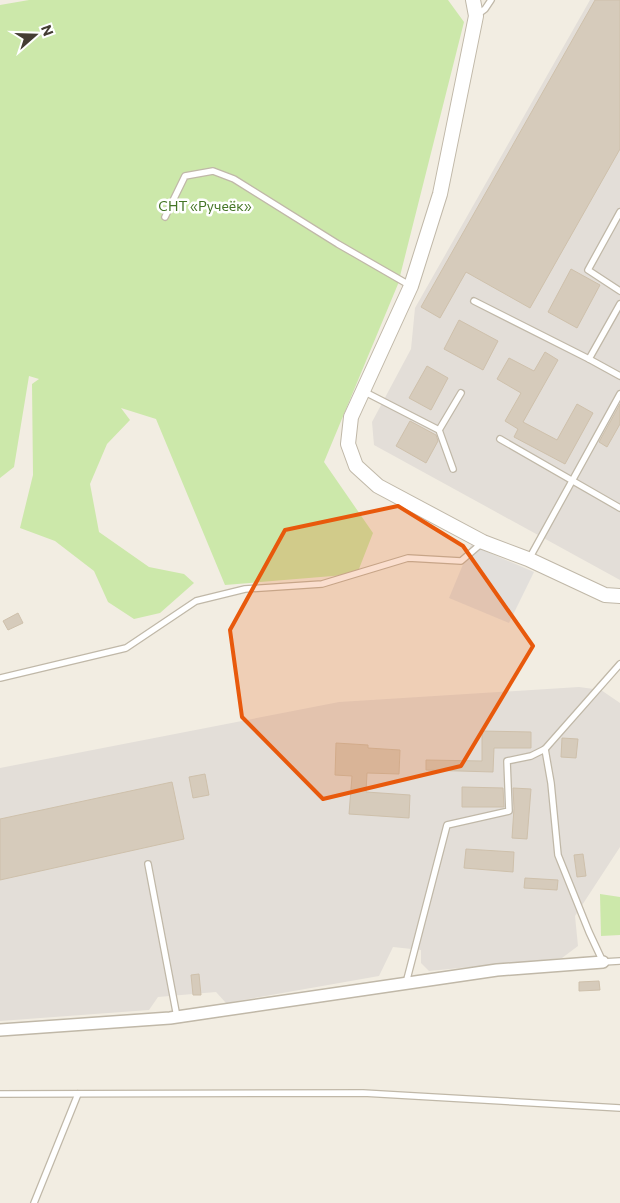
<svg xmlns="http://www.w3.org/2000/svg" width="620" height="1203" font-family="Commissioner,sans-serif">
<rect width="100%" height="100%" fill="#f2ede2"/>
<g fill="#e3ded8">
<path d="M590 0H620V580L374 445 372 422 411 349 415 308Z"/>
<path d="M579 687 601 690 620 703V847L575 916 578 946 562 958 429 971 421 963V950L393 947 379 976 226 1003 216 992 158 997 149 1010 0 1021V768L339 702Z"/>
</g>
<g fill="#cce8aa">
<path d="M29 0H448L464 22 398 284 324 462 373 533 357 574 225 585 156 419 121 408 130 420 107 444 90 484 99 532 149 567 184 574 194 583 160 613 134 619 108 602 94 571 55 541 20 528 33 475 32 384 39 379 29 376 14 467 0 478V5Z"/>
<path d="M600 894 620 897V935L601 936Z"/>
</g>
<path fill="#e2dfdb" d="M471 545 534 572 509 623 449 598Z"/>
<g fill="#d6cbbb" stroke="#cec0ab">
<path d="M595 0H620V149L530 308 466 272 440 318 421 307Z"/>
<path d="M571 269 600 285 577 328 548 312Z"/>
<path d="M459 320 498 341 483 370 444 349Z"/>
<path d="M545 352 558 360 523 422 557 440 577 404 593 413 565 464 514 437 518 429 505 421 521 393 497 379 509 358 534 371Z"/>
<path d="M427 366 448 378 431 410 409 398Z"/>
<path d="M620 404V424L607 447 599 442Z"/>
<path d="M410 421 436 435 438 441 426 463 396 446Z"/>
<path d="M18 613 23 623 8 630 3 621Z"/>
<path d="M482 731 531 732V748H494L493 772 426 770V760L482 761Z"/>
<path d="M562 738 578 739 576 758 561 757Z"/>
<path d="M336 743 368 745V748L400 750 399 774 367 773 366 792 410 795 409 818 349 814 352 776 335 775Z"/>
<path d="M205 774 209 795 193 798 189 777Z"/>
<path d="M172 782 184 839 0 880V819Z"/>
<path d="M462 787 503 788 504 807H462Z"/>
<path d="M513 788 531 789 527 839 512 838 514 808Z"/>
<path d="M466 849 514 852 513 872 464 868Z"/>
<path d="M583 854 586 876 577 877 574 855Z"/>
<path d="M525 878 558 880 557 890 524 888Z"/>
<path d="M199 974 201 995H193L191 975Z"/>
<path d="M599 981 600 990 579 991V982Z"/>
</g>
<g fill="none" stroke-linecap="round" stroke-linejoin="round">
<g stroke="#c0b8a8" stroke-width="8">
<g id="service">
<path d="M477 15 485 9 491 0"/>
<path d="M620 212 588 270 620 291"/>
<path d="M165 217 185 176 213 171 234 179 338 244 411 286"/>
<path d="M474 301 589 359"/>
<path d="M620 304 589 359 620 376"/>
<path d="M363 391 439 430 453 469"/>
<path d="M439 430 461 393"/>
<path d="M500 439 620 508"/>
<path d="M529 559 620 394"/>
<path d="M0 678 126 648 196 601 245 589 322 584 408 558 461 561 482 543"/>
<path d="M545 749 551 783 558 855 589 932 603 962 620 961"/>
<path d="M148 864 177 1017"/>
<path d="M406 983 447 825 509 811 507 761 531 756 545 749 620 664"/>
<path d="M0 1094 363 1093 620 1108"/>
<path d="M34 1203 78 1094"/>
</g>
</g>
<g stroke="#c0b8a8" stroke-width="14">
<path id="minor" d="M0 1030 170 1018 497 970 603 962"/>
</g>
<g stroke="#c0b8a8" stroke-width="16">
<path id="tertiary" d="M473 0 476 16 440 194 411 286 351 417 348 444 356 466 378 486 483 542 528 559 605 595 620 596"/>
</g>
<use href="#service" stroke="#fff" stroke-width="5.5"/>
<use href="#minor" stroke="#fff" stroke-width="11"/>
<use href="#tertiary" stroke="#fff" stroke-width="14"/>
</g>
<path fill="#e8590c" fill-opacity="0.2" stroke="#e8590c" stroke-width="4" stroke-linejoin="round" d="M398 506 463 546 533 646 461 766 323 799 242 717 230 630 285 530Z"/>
<g text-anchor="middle" stroke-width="5" stroke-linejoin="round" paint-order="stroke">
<g font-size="14" fill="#447526" stroke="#fff">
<text x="205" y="211">СНТ «Ручеёк»</text>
</g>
</g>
<g transform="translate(35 35) rotate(70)" stroke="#ffffff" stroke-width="4" paint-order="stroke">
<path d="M0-4L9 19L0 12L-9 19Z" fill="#433d33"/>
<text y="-8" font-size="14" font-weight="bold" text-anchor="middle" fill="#433d33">N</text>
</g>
</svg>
